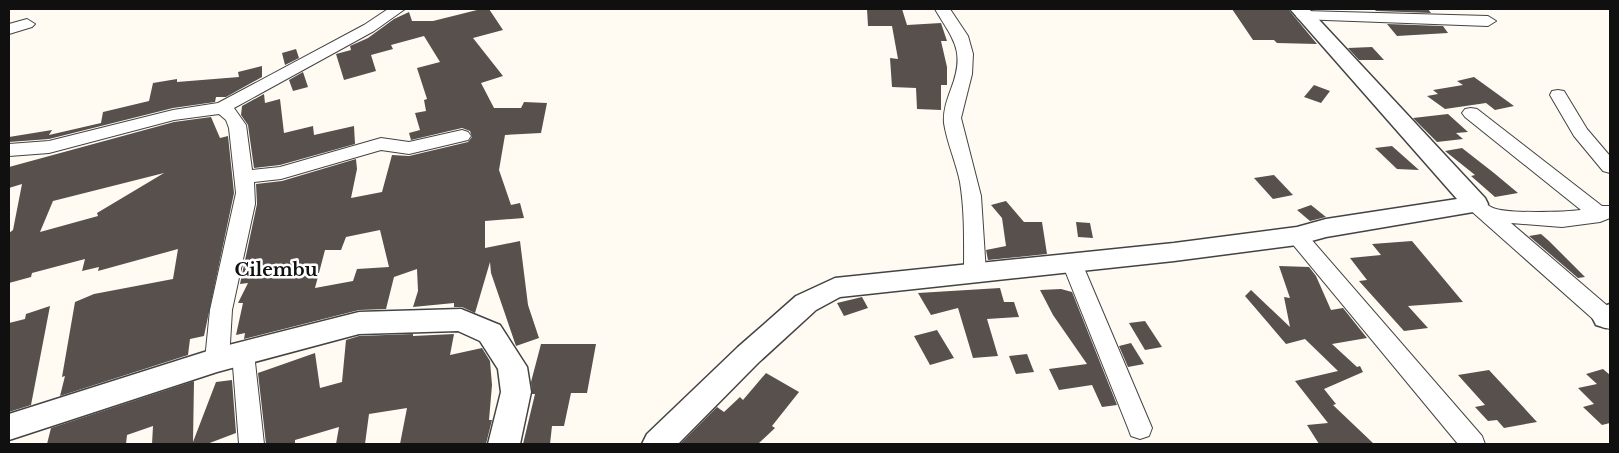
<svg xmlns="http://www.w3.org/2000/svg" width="1619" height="453" font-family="'Libre Baskerville',serif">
<rect width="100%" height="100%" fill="#fffbf3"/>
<g fill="#58504c" fill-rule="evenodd">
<path d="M481 9H489L503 30 473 38 503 76 481 83 494 108H521L524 102 547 103 541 133 505 135 499 170 511 205 520 203 524 218 485 221V248L520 241 528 305 539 338 516 346 491 273 490 262 475 313 462 307H454V303L413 307 418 291 417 269 394 277 386 309 359 310 244 339 245 333 236 335 243 303H238L248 283 240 284 257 204 256 184 282 181 356 159 357 169 351 198 382 192 392 155 409 156 468 142 472 137 470 131 462 128 411 140 409 133 420 130 415 113 426 111 424 100 427 99 417 68 440 62 424 36 391 45 393 49 371 55 376 71 344 80 336 54 351 50 350 46 368 38 394 19 409 12 412 21H433ZM380 230 389 267 357 269 353 281 315 288 325 250H341L346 237Z"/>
<path d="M867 9H902L907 25 941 23 947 41H941L947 67V85H941V110L917 109 916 88 892 87 890 58 898 59 892 26H868Z"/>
<path d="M1232 9H1288L1317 44 1277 43 1274 40H1253Z"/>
<path d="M1374 9H1428L1431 13 1376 11Z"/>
<path d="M1387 24 1443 26 1448 33 1397 36Z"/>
<path d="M1372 47 1384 60H1359L1348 48Z"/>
<path d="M296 49 299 58 285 65 282 53Z"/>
<path d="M262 66V77L226 97H216L215 102 173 108 49 139 9 142V137L52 130 49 135 101 123 103 112 149 101 153 83 177 79V82L239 77 238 72Z"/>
<path d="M303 72 308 87 293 91 289 80Z"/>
<path d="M1474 77 1514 106 1495 110 1486 103 1445 109 1427 96 1438 94 1433 90 1463 85 1457 81Z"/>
<path d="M1314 85 1330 91 1321 103 1304 97Z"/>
<path d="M264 94 265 103 280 99 284 133 313 126 314 135 354 126 355 144 280 165 254 168 248 125 241 115 242 106Z"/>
<path d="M1448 114 1468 132 1456 133 1463 139 1437 142 1413 118Z"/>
<path d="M211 117 220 138 228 136 234 193 204 336 190 339 188 355 60 396 65 376 62 377 75 302 94 294 173 279 178 249 98 271 99 267 82 271 85 259 32 273 31 277 9 283V233L13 230 22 184 9 188V167L174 122ZM164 173 97 213 98 216 40 232 53 201Z"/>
<path d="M1392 146 1419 170 1397 169 1375 148Z"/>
<path d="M1462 148 1494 173 1518 193 1495 197 1471 176 1475 175 1445 151Z"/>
<path d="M1274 175 1293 195 1273 199 1254 178Z"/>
<path d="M1006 201 1024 222H1042L1047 254 988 260 986 250 1006 246 1002 218 991 205Z"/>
<path d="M1311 205 1326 217 1310 221 1297 210Z"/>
<path d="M1076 222 1090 223 1093 238 1078 237Z"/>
<path d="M1541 234 1549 241 1585 277 1578 278 1529 236Z"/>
<path d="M1412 241 1463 302 1408 306 1428 328 1404 331 1359 281 1367 280 1350 258 1381 255 1372 244Z"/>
<path d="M1279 266 1309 267 1316 276 1331 310 1343 308 1367 338 1332 344 1357 367 1360 366 1363 372 1324 389 1336 404 1333 405 1374 444H1319L1307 425 1328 423 1295 381 1338 371 1305 339 1286 344 1245 296 1251 290 1290 327 1284 297 1290 298Z"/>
<path d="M1000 288 1004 302H1014L1019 317 987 319 998 356 973 358 958 308 931 315 918 293Z"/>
<path d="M1061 289 1072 292 1117 405 1102 407 1092 385 1059 390 1049 369 1087 364 1053 315 1040 290Z"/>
<path d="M862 297 868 308 844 316 837 303Z"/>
<path d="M50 306 31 405 9 412V323L25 319 26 314Z"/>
<path d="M1145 321 1162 347 1145 350 1129 323Z"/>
<path d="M937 330 954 358 930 365 914 336Z"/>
<path d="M413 334V336L454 334 450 355 482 348 490 361 492 385 489 420H492L486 444H400L407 408 369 414 365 444H336L339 427 295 440V444H266L258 373 315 353 320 388 342 382 346 340 359 336Z"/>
<path d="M1131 343 1144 364 1128 367 1119 346Z"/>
<path d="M541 344H596L587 393H571L564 426H552L550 444H523L535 394H532L531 382Z"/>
<path d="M1027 354 1034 372 1016 374 1009 356Z"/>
<path d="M1603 369 1610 375V423L1602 425 1583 407 1594 404 1578 388 1597 384 1586 374Z"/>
<path d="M1489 370 1537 422 1504 428 1497 420 1488 421 1475 407 1485 405 1458 375Z"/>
<path d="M766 373 799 392 772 426 775 428 758 444H680L717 407 724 412 740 397 743 400Z"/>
<path d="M232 380 236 433 207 444H152L153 426 127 435 126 444H47L51 428 194 381 193 442 216 382Z"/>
</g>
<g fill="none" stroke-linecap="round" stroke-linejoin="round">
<g stroke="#434343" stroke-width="2">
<g id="minor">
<path d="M388 9H405L374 31 234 108 246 125 252 170 280 167 381 138 409 142 462 130 468 132 471 136 468 140 409 154 381 150 281 179 254 182 255 204 232 310 229 360 225 367 217 369 209 367 205 360 210 310 236 193 229 128 226 120 219 114 174 120 49 153 9 156V144L49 141 173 110 218 103 364 25Z"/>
<path d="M935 9H950L968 36 973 54 972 74 961 118 981 196 986 273 982 278 975 281 968 278 964 273C964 243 965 212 960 182 956 162 947 143 944 123 943 111 947 100 951 89 966 50 953 40 935 9Z"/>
<path d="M1304 11 1488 16 1496 21 1488 26 1299 19 1296 16 1299 13Z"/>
<path d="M27 19 35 24 32 27 9 34V24Z"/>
<path d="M1558 90 1564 91 1587 129 1610 156V173L1603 171 1574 136 1550 95 1552 91Z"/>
<path d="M1471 108 1477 109 1602 206H1610V218L1600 222 1562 227 1511 223 1610 308V329L1602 327 1469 209 1466 204 1469 199C1482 196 1483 204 1493 208 1506 214 1566 212 1581 210L1465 117 1462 113 1465 109Z"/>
<path d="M1297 229 1304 231 1482 436 1485 444H1458L1290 241 1287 236 1290 231Z"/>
<path d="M1072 255 1079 258 1082 263 1152 428 1149 436 1140 439 1131 436 1128 428 1062 263 1065 258Z"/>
<path d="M243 344 251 347 254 353 264 444H239L232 353 235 347Z"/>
</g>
</g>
<g stroke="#434343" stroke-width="3">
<g id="tertiary">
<path d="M1290 9H1309L1485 198 1488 204 1485 210 1326 237 1297 245 1174 261 840 297 816 310 758 363 678 444H642L647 434 738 347 796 296 835 278 1174 243 1297 227 1326 219 1457 199Z"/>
<path d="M1610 304V326L1606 328 1596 325 1592 317 1596 309Z"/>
<path d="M461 309 500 325 527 367 531 392 520 444H488L501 392 498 369 480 341 458 331 359 334 217 372 9 440V414L217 348 359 312Z"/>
</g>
</g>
<use href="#minor" fill="#fff" fill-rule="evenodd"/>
<use href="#tertiary" fill="#fff" fill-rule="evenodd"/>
</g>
<g text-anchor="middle" stroke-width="5" stroke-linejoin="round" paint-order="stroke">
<g font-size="18" font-weight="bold" fill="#101010" stroke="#fff">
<text x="276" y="276">Cilembu</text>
</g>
</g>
<rect width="1619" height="453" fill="none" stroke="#101010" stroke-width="20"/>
</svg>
